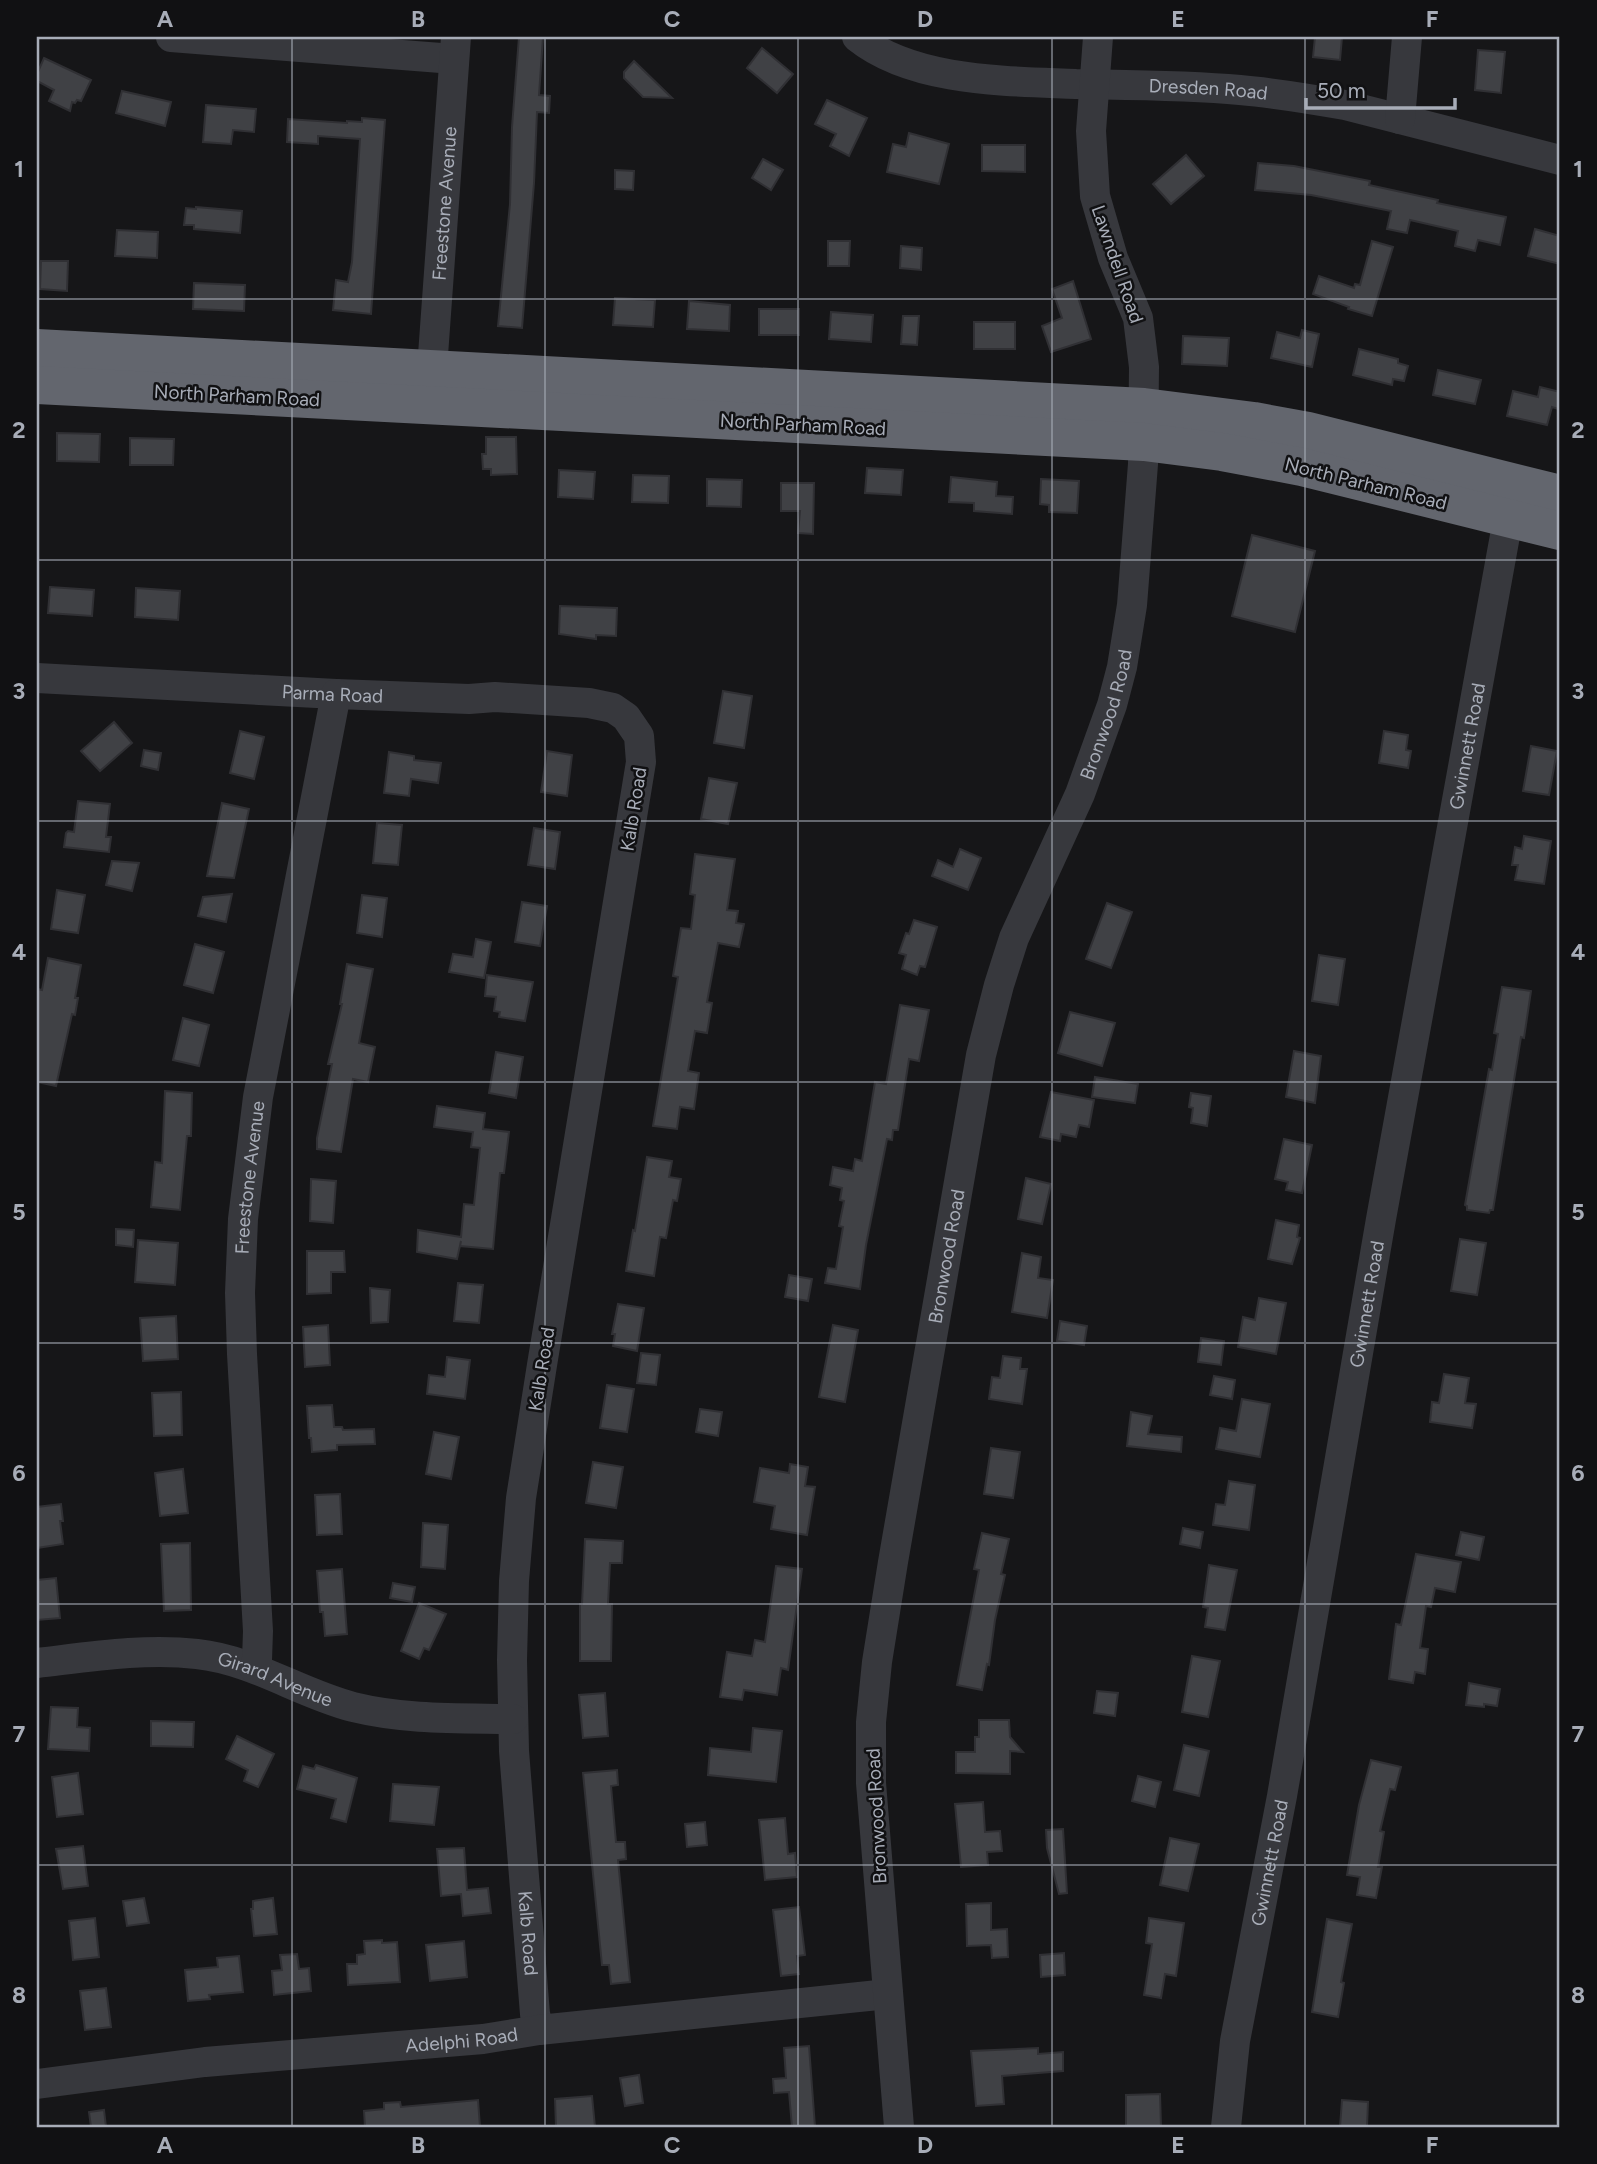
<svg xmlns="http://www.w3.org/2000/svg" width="1597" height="2164" font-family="Figtree,sans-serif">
<rect width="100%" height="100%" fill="#161618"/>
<g fill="#404145" stroke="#303034" stroke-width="2">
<path d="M519 37H543L539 95 550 96 549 113 537 112 534 183 522 328 498 326 510 204 512 127Z"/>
<path d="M1315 37H1342L1340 60 1313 57Z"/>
<path d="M762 48 793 74 777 93 747 68Z"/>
<path d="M1478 50 1505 52 1501 93 1475 90Z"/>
<path d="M44 58 91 80 81 101 77 100 75 103 72 102 70 111 49 101 54 90 37 81V74Z"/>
<path d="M634 61 672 98 643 97 624 78V72Z"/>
<path d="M122 91 171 102 165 126 116 113Z"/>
<path d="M827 100 867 118 849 156 830 146 836 134 815 124Z"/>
<path d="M206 105 256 109 254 132 233 130 231 144 203 142Z"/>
<path d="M362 118 385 120 371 314 333 310 336 280 348 282 352 262 360 139 318 136V144L287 142 288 119 347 123V121L362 122Z"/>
<path d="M909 133 949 144 939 184 887 172 893 144 906 147Z"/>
<path d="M982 145H1025V172L982 171Z"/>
<path d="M1186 155 1204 176 1171 204 1153 184Z"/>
<path d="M763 159 783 170 771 190 752 178Z"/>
<path d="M1258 163 1294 166 1370 181 1369 185 1438 200 1437 203 1506 217 1500 245 1478 240 1475 251 1455 246 1458 231 1410 220 1407 233 1387 229 1391 211 1311 195 1255 190Z"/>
<path d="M615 170 634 171 633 190 615 189Z"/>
<path d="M196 207 242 211 240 233 194 229V225H184L186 208 196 209Z"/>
<path d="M1535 229 1560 236V264L1528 256Z"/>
<path d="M117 230 158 232 157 258 115 256Z"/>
<path d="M828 241H850L849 266H828Z"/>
<path d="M1372 241 1393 247 1372 316 1348 309 1349 307 1313 294 1319 276 1354 288 1355 284 1360 285Z"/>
<path d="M901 246 922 248 921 270 900 268Z"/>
<path d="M41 261H68L67 291 40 289Z"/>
<path d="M1073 281 1091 339 1051 352 1042 326 1062 318 1052 289Z"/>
<path d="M194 283 245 285 244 311 193 309Z"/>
<path d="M615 298 655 300 653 327 613 325Z"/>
<path d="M689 301 730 305 729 331 687 329Z"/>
<rect x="759" y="309" width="40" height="26"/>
<path d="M831 312 873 315 871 342 829 339Z"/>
<path d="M903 316H919L917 345 901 344Z"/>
<rect x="974" y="322" width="41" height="27"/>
<path d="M1302 330 1319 334 1312 367 1271 358 1277 332 1300 338Z"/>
<path d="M1183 336 1229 338 1227 366 1182 364Z"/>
<path d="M1359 349 1398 359V363L1408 366 1404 381 1393 379 1392 385 1353 375Z"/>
<path d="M1438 370 1481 380 1475 404 1433 395Z"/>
<path d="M1540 387 1560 392 1558 409 1552 407 1547 425 1507 416 1513 391 1538 397Z"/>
<path d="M57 433 100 434 99 462 57 461Z"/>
<path d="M486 437H516L517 474 491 475V469H483L482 454H486Z"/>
<path d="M130 438 174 439 173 465H130Z"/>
<path d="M867 468 903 470 901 495 865 493Z"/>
<path d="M559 470 595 472 593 499 558 497Z"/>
<path d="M633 475 669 476 668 503 632 502Z"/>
<path d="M951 477 997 482 996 496 1013 497 1012 514 974 511V503L949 502Z"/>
<path d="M707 479 742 480 741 507 707 506Z"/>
<path d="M1041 479 1079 481 1077 513 1049 512V505L1040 504Z"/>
<path d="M781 483H814L813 534 798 533 800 511H781Z"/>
<path d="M1252 535 1315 551 1295 632 1232 616Z"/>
<path d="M50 587 94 590 92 616 48 613Z"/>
<path d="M136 588 180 591 178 620 135 617Z"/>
<path d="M560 606 617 608 616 636 596 635V639L559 634Z"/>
<path d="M723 691 752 696 744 748 714 743Z"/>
<path d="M114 722 132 743 100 771 81 751Z"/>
<path d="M240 731 264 737 254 779 230 773Z"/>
<path d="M1384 731 1408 735 1406 750 1411 751 1408 768 1379 763Z"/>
<path d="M1531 746 1557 751 1549 795 1523 791Z"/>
<path d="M144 750 161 753 158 770 141 766Z"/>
<path d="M547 751 572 755 567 796 541 792Z"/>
<path d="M389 752 414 756V760L441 763 438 783 411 779 409 796 384 793Z"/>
<path d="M709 778 737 783 728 824 701 819Z"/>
<path d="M78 801 110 804 106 837H111L109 852 64 847 66 833 68 831 74 832Z"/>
<path d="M222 803 249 809 234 878 207 876Z"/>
<path d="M377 823 402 825 398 865 373 863Z"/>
<path d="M534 828 560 832 555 869 528 865Z"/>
<path d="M1524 836 1551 841 1544 884 1515 880 1518 865H1512L1515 847 1522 849Z"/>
<path d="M960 849 981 858 968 890 932 876 938 860 953 867Z"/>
<path d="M695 854 735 859 727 910 738 911 736 923 744 924 739 947 718 943 707 1002 712 1003 707 1033 695 1031 688 1071 699 1073 694 1109 680 1107 677 1129 653 1126 678 977 673 976 681 928 691 929 695 895 690 894Z"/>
<path d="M112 861 139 863 132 891 106 885Z"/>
<path d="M57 890 85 895 78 933 51 929Z"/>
<path d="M232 894 226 922 198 916 203 897Z"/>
<path d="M362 895 387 898 382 937 357 933Z"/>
<path d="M522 902 547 906 540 946 515 942Z"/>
<path d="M1107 903 1132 912 1111 968 1086 959Z"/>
<path d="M914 920 937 927 925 967 920 966 917 975 902 969 906 955 899 953 906 933 909 934Z"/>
<path d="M476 939 491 942 484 978 449 972 453 954 473 957Z"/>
<path d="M195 944 224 952 213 993 184 985Z"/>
<path d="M1319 955 1345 959 1338 1005 1312 1001Z"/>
<path d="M48 958 81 965 75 998H78L75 1015 72 1014 56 1086 37 1082V989L42 990Z"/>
<path d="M347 964 373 969 359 1043 375 1047 368 1082 353 1079 341 1152 317 1149V1138L332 1064H328L342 1004H340Z"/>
<path d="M487 975 533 982 525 1021 499 1017 500 1012 494 1011 496 997 485 996Z"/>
<path d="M1502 987 1531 991 1524 1038 1521 1037 1493 1210H1490L1489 1213 1467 1210V1206L1465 1205 1489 1069 1492 1070 1498 1034 1494 1033Z"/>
<path d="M900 1005 929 1010 919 1061 909 1059 898 1130H893L892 1140 887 1139 866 1245 860 1289 825 1283 828 1268 836 1269 843 1227 839 1226 844 1201 840 1200 842 1188 830 1185 833 1167 853 1171 855 1159 862 1161 875 1082 886 1084Z"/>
<path d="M1070 1012 1115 1023 1102 1066 1058 1053Z"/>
<path d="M183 1018 209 1025 199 1066 173 1060Z"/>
<path d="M1294 1051 1321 1056 1315 1103 1286 1097Z"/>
<path d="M496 1052 523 1057 516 1098 489 1093Z"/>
<path d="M1095 1077 1138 1084 1135 1103 1092 1097Z"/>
<path d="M165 1091 192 1093 191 1136H187L180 1210 151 1207 155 1162 162 1163Z"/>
<path d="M1051 1092 1094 1100 1089 1127 1079 1125 1076 1137 1061 1134 1060 1141 1040 1137Z"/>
<path d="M1191 1093 1211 1096 1207 1126 1191 1123 1193 1108 1189 1107Z"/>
<path d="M437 1106 485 1113 483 1129 509 1132 504 1173H500L493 1249 460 1246 461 1241 457 1259 417 1252 418 1230 461 1237 464 1204 474 1205 480 1148 471 1147 473 1132 434 1127Z"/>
<path d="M1284 1139 1312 1145 1302 1193 1286 1190 1288 1182 1275 1179Z"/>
<path d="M647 1157 672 1161 669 1177 681 1179 677 1201 673 1200 666 1238 660 1237 654 1276 626 1271 633 1230 635 1231Z"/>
<path d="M1026 1178 1051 1184 1042 1224 1018 1219Z"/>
<path d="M311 1179 336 1181 333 1223 310 1221Z"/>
<path d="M1276 1220 1299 1225 1297 1237 1300 1238 1292 1264 1268 1259Z"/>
<path d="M116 1229 134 1230 133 1247 116 1245Z"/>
<path d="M1460 1239 1486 1243 1477 1295 1451 1291Z"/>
<path d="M138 1240 178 1243 175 1285 135 1282Z"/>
<path d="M307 1251H344L345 1272H331V1293L307 1294Z"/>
<path d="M1022 1253 1041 1257 1038 1278 1053 1280 1047 1318 1012 1312Z"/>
<path d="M789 1275 812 1279 808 1301 785 1297Z"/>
<path d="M458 1283 483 1285 479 1323 454 1321Z"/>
<path d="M370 1288 390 1290 388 1322 371 1323Z"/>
<path d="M1259 1298 1286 1303 1276 1354 1238 1347 1243 1317 1255 1320Z"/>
<path d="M618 1304 644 1308 637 1351 613 1346 615 1334H612Z"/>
<path d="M176 1316 178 1359 143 1361 140 1318Z"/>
<path d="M1060 1321 1087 1326 1084 1345 1057 1341Z"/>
<path d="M328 1325 330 1365 305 1367 303 1327Z"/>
<path d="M833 1325 858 1330 845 1402 819 1397Z"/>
<path d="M1201 1338 1224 1341 1221 1365 1198 1362Z"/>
<path d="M641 1353 660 1355 656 1385 637 1383Z"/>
<path d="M1003 1356 1021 1358 1020 1369H1027L1022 1404 989 1399 992 1377 1000 1378Z"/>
<path d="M447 1357 470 1360 465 1399 427 1394 429 1375 445 1377Z"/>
<path d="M1444 1374 1469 1378 1465 1403 1476 1404 1472 1428 1430 1422 1432 1402 1439 1403Z"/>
<path d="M1214 1376 1235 1380 1232 1399 1210 1395Z"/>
<path d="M607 1385 634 1389 627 1432 600 1428Z"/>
<path d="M181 1392 182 1435 154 1436 152 1393Z"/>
<path d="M1242 1399 1270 1404 1260 1457 1216 1449 1220 1428 1236 1431Z"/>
<path d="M332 1405 334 1427H342L343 1430 374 1429 375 1444 337 1445V1450L312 1452 311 1438H309L307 1406Z"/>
<path d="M700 1409 722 1412 718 1436 696 1432Z"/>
<path d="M1131 1412 1152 1416 1148 1434 1182 1437 1181 1452 1127 1446Z"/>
<path d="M434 1432 459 1437 451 1479 426 1474Z"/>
<path d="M991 1448 1020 1452 1013 1498 984 1494Z"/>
<path d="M593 1462 623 1467 616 1508 586 1503Z"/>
<path d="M790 1464 808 1467 805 1486 815 1487 807 1535 771 1529 775 1506 754 1502 760 1468 789 1473Z"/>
<path d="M183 1469 188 1513 160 1516 155 1473Z"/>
<path d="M1229 1481 1255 1485 1249 1530 1213 1525 1216 1504 1225 1505Z"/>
<path d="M340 1494 342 1534 317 1535 315 1495Z"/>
<path d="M61 1504 63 1521H60L63 1544 37 1548V1507Z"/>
<path d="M423 1523 448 1525 445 1569 421 1567Z"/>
<path d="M1183 1528 1203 1532 1200 1548 1180 1544Z"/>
<path d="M1461 1532 1484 1537 1479 1560 1456 1555Z"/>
<path d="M982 1533 1009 1539 1001 1574 1005 1575 995 1620 989 1665 987 1664 982 1690 957 1685 979 1570 974 1569Z"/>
<path d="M585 1539 623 1541 622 1563H610L608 1604H612L611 1661H580V1604H582Z"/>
<path d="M190 1543 191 1610 164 1611 161 1544Z"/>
<path d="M1416 1554 1461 1562 1455 1592 1435 1588 1431 1607 1426 1606 1420 1648 1428 1649 1425 1674 1415 1672 1413 1683 1389 1679 1396 1624 1401 1625Z"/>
<path d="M1209 1565 1237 1570 1225 1630 1205 1627 1208 1608 1203 1607Z"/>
<path d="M776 1566 802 1569 788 1670 781 1668 777 1695 744 1690 742 1700 720 1697 727 1652 752 1656 755 1640 765 1642Z"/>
<path d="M342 1569 347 1634 325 1636 323 1612H320L317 1571Z"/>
<path d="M56 1578 60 1618 37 1620V1580Z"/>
<path d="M393 1583 415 1587 412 1602 390 1598Z"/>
<path d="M419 1603 446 1614 429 1650 424 1648 419 1659 401 1651Z"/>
<path d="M1192 1656 1220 1661 1208 1717 1182 1712Z"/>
<path d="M1469 1683 1500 1689 1497 1706 1484 1704V1707L1466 1705Z"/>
<path d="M1097 1691 1118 1693 1115 1716 1094 1713Z"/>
<path d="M605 1693 608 1736 583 1738 579 1695Z"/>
<path d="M51 1707 78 1708 77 1727 90 1728 89 1751 48 1749Z"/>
<path d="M979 1720H1009L1010 1737 1023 1752 1010 1751V1774L956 1773V1752H975V1737H979Z"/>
<path d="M151 1721 194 1722 193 1747 151 1746Z"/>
<path d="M753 1728 782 1731 776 1782 708 1775 710 1748 751 1752Z"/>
<path d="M237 1736 274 1754 258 1787 244 1781 248 1770 226 1759Z"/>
<path d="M1184 1745 1209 1751 1199 1796 1174 1790Z"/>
<path d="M1371 1760 1401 1767 1395 1790 1390 1789 1380 1831 1384 1832 1378 1867H1382L1376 1898 1357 1895 1360 1877 1347 1875 1359 1805Z"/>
<path d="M316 1765 357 1778 346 1822 331 1818 336 1799 297 1789 303 1766 314 1769Z"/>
<path d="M617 1770 618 1785 611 1786 616 1842H625L626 1859 618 1860 630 1982 611 1984 609 1965H602L583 1773Z"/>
<path d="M78 1773 83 1814 57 1817 52 1777Z"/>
<path d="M1138 1776 1161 1782 1155 1807 1132 1801Z"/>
<path d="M393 1784 439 1787 434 1825 390 1821Z"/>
<path d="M983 1802 985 1832 1000 1831 1002 1851 987 1852 988 1865 961 1867 955 1804Z"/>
<path d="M785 1818 788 1854 795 1853 797 1877 765 1880 759 1820Z"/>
<path d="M705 1822 707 1845 687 1847 685 1824Z"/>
<path d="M1063 1829 1067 1893 1059 1894 1047 1848 1046 1830Z"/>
<path d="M1170 1838 1199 1844 1188 1891 1160 1885Z"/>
<path d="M83 1846 88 1886 63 1889 56 1849Z"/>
<path d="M464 1848 467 1890 488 1888 491 1913 463 1916 461 1894 441 1896 437 1849Z"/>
<path d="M144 1898 149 1923 127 1926 123 1901Z"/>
<path d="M273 1898 277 1934 254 1936 251 1909H253V1901Z"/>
<path d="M991 1903V1930L1007 1929 1008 1957 992 1958 991 1945 967 1946 966 1904Z"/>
<path d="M799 1907 805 1955 797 1956 799 1974 781 1976 773 1910Z"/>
<path d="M95 1918 99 1957 73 1960 69 1921Z"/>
<path d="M1149 1918 1184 1923 1176 1976 1165 1974 1161 1998 1144 1995 1152 1944 1146 1943Z"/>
<path d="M1327 1919 1352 1924 1341 1982 1344 1983 1338 2017 1312 2012Z"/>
<path d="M382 1940V1943L397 1942 400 1982 348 1985 347 1964H357V1955L365 1954 364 1941Z"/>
<path d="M464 1941 467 1977 430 1981 426 1945Z"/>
<path d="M1064 1953 1065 1975 1041 1977 1040 1955Z"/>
<path d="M297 1954 299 1969 309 1968 311 1991 274 1995 272 1971 282 1970 280 1955Z"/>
<path d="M239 1956 243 1992 209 1995 210 1999 188 2001 185 1970 218 1967 217 1958Z"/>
<path d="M106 1988 111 2027 85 2030 80 1991Z"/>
<path d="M809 2046 815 2127H792L789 2092 774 2093 773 2079 786 2078 784 2048Z"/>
<path d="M1038 2048V2054L1063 2052V2071L1002 2076 1004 2104 976 2106 971 2051Z"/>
<path d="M639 2075 643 2103 625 2106 620 2078Z"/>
<path d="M1160 2094 1161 2127H1126V2095Z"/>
<path d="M592 2096 595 2127H556L555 2099Z"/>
<path d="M478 2100 480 2127H365L364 2111 384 2109V2103L400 2102 401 2107Z"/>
<path d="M1342 2100 1368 2102 1367 2127H1340Z"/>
<path d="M104 2110 106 2127H91L89 2112Z"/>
</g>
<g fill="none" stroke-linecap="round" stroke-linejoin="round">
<g stroke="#37383d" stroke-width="30">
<path d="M171 37 454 59"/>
<path id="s1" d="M857 37C913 82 1006 81 1076 84 1131 85 1186 85 1240 90 1275 93 1311 99 1345 105L1560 160"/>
<path d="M1400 119 1407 37"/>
<path id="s2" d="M432 369 456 37"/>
<path id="s3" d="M37 678 336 694 469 699 495 697 589 703 613 708 626 717 639 736 641 762 542 1365 521 1498 514 1581 512 1660 514 1751 535 2014 539 2030"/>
<path id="s4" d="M37 1663C89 1657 144 1648 197 1654 253 1660 299 1693 353 1707 406 1720 459 1718 513 1719"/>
<path id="s5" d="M254 1668 257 1660 258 1631 242 1354 240 1293 243 1219 258 1097 336 694"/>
<path id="s6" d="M37 2084 205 2062 483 2039 539 2030 888 1994"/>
<path id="s7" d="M899 2127 871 1783V1722L877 1662 893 1562 981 1055 999 985 1014 938 1080 794 1112 705 1122 667 1132 605 1143 464 1144 367 1138 318 1113 258 1095 196 1091 131 1098 37"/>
<path id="s8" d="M1226 2127 1235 2041 1282 1796 1381 1219 1512 497"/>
</g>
<g stroke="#63666e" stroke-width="38">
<path d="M37 348 1144 407 1254 421 1308 431 1560 494"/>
<path d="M37 385 1144 442 1222 452 1302 467 1560 531"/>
</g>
</g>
<path fill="none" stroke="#a8adb8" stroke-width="2" stroke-opacity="0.55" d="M292 37V2127M545 37V2127M798 37V2127M1052 37V2127M1305 37V2127M37 299H1560M37 560H1560M37 821H1560M37 1082H1560M37 1343H1560M37 1604H1560M37 1865H1560"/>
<g text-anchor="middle" stroke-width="5" stroke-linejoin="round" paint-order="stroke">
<g font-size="19" fill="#a8adb8" stroke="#111113">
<text dy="7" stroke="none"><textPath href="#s1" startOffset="360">Dresden Road</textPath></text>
<text dy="7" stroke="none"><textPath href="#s2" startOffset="166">Freestone Avenue</textPath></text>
<text transform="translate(1118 264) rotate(71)" y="7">Lawndell Road</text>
<text transform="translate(237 395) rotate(3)" y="7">North Parham Road</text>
<text transform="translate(803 424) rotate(3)" y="7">North Parham Road</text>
<text transform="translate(1366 483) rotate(14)" y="7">North Parham Road</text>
<text dy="7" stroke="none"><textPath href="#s3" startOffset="296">Parma Road</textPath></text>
<text dy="7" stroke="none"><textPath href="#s7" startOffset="1446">Bronwood Road</textPath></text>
<text dy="7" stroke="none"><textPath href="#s8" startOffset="1402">Gwinnett Road</textPath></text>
<text transform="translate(633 809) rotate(-81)" y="7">Kalb Road</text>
<text dy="7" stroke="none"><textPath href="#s5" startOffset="492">Freestone Avenue</textPath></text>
<text dy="7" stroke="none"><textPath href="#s7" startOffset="878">Bronwood Road</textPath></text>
<text dy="7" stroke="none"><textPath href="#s8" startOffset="835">Gwinnett Road</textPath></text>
<text transform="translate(541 1369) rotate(-81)" y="7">Kalb Road</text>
<text dy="7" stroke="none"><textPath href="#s4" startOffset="243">Girard Avenue</textPath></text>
<text transform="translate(876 1816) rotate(-93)" y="7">Bronwood Road</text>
<text dy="7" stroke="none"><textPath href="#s8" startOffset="268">Gwinnett Road</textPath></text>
<text dy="7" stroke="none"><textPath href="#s3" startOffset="1824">Kalb Road</textPath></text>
<text dy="7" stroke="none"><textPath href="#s6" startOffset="427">Adelphi Road</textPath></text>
</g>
</g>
<rect width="1597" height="2164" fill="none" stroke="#111113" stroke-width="77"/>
<path d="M1306 98v10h149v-10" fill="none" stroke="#a8adb8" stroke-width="3.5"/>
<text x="1317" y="98" font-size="21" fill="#a8adb8" stroke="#111113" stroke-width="5" paint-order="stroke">50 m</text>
<rect x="38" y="38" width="1520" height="2088" fill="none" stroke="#a8adb8" stroke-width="2.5"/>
<g font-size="23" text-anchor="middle" font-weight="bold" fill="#a8adb8">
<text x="165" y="27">A</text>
<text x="418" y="27">B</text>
<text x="672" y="27">C</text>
<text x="925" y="27">D</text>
<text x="1178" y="27">E</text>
<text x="1432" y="27">F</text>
<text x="19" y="177">1</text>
<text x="1578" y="177">1</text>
<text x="19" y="438">2</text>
<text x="1578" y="438">2</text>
<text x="19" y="699">3</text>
<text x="1578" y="699">3</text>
<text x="19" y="960">4</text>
<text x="1578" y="960">4</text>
<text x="19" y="1220">5</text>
<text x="1578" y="1220">5</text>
<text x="19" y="1481">6</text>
<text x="1578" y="1481">6</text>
<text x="19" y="1742">7</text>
<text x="1578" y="1742">7</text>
<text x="19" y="2003">8</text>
<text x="1578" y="2003">8</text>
<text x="165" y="2153">A</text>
<text x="418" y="2153">B</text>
<text x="672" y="2153">C</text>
<text x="925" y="2153">D</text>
<text x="1178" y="2153">E</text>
<text x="1432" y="2153">F</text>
</g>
</svg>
